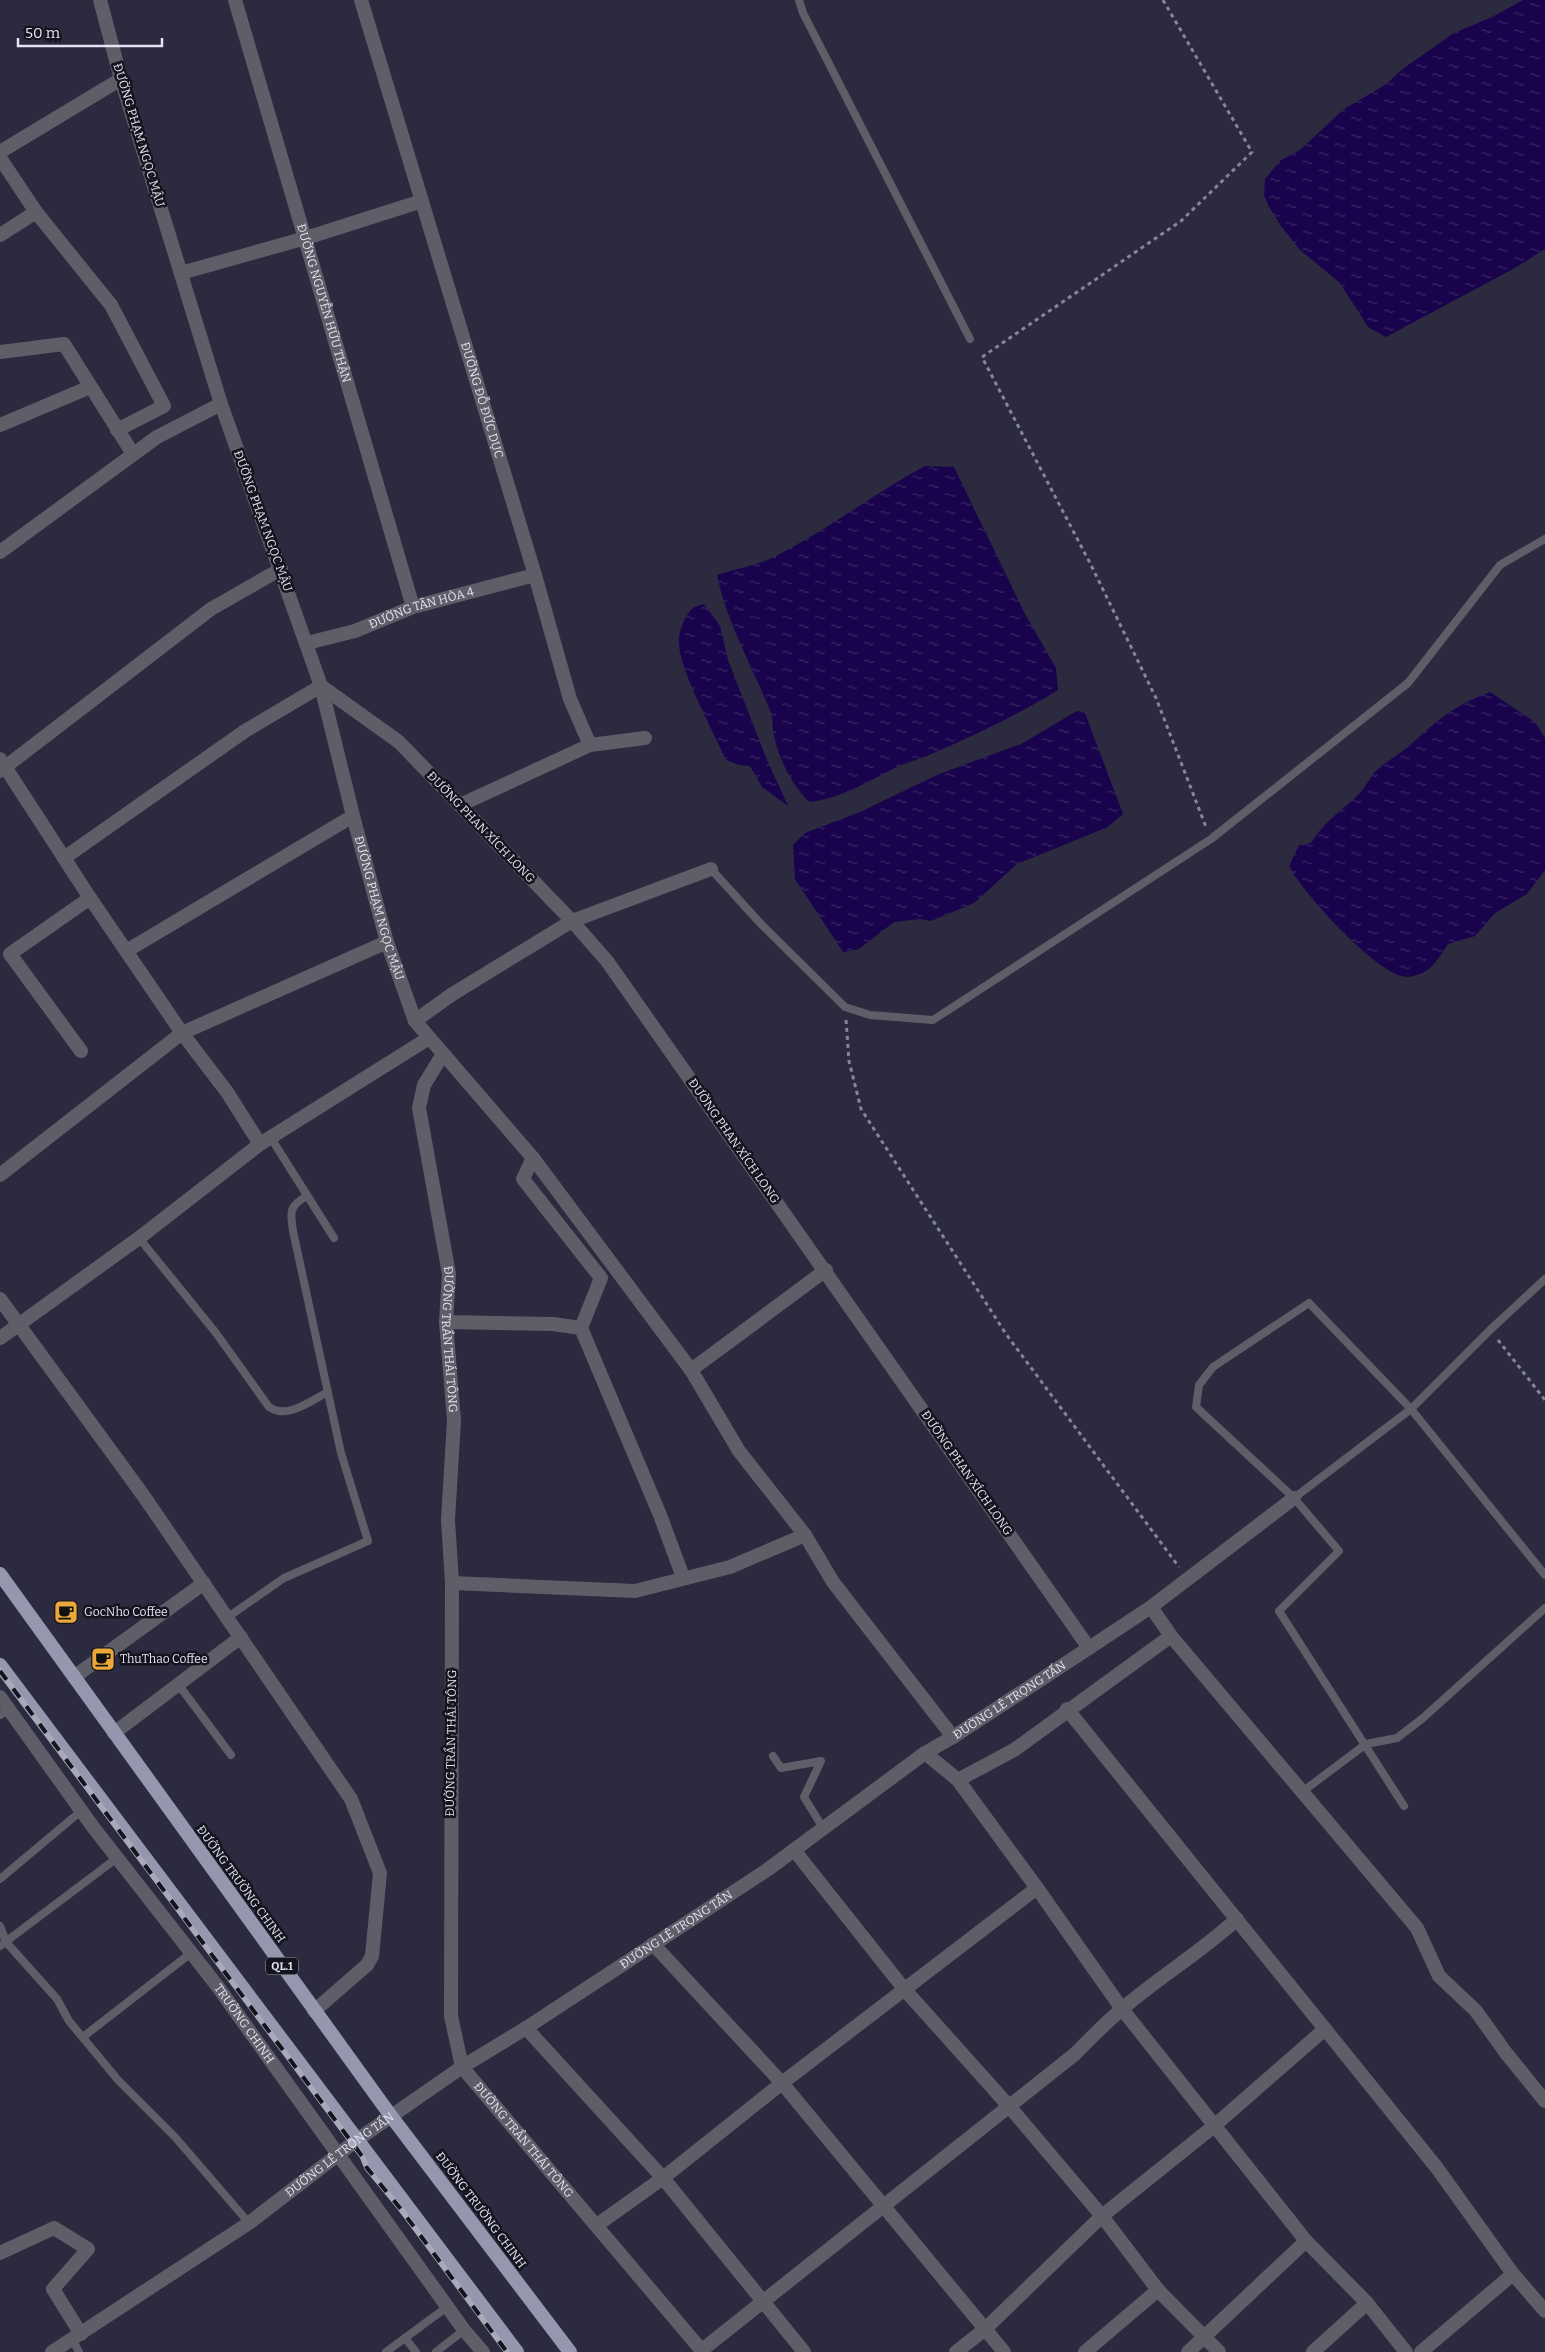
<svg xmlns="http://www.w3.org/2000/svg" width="1545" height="2352" font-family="Bitter,serif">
<defs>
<pattern id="water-ripples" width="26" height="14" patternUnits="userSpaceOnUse" patternTransform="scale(1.25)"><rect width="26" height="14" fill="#19034c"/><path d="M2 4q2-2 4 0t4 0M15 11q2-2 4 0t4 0" fill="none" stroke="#3a2866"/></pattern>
</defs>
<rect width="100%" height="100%" fill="#2b2a3f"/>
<g fill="url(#water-ripples)">
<path d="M1523 0H1545V249L1513 269 1386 337 1368 327 1340 283 1300 250 1281 226 1268 205 1264 195 1265 179 1281 160 1300 150 1344 109 1385 85 1404 68 1454 33 1492 17Z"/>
<path d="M925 466 954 467 1024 612 1056 668 1058 690C1018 715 973 736 929 755 918 760 907 762 897 767 868 781 841 799 809 802 792 785 779 759 774 736 772 728 773 720 771 713 753 667 727 624 717 575 735 569 755 566 772 558 826 531 873 494 925 466Z"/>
<path d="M704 604 720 626 728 660 767 760 788 806 762 787 750 766 739 765 726 760C714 733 679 669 679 643 678 633 685 614 693 608 696 606 701 605 704 604Z"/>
<path d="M1490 692 1535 722 1545 738V870L1527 894 1495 913 1475 936 1448 944C1437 960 1431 974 1409 977 1381 980 1301 891 1289 866L1299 845 1311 843C1326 819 1340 813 1359 794 1366 787 1370 776 1377 770 1387 761 1398 755 1408 747 1438 720 1451 707 1490 692Z"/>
<path d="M1077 711 1085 713 1123 814 1108 827 1017 864 974 903 931 921 920 919 894 922 859 949 843 952 795 879 793 845 805 833 860 812 939 774 1021 744Z"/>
</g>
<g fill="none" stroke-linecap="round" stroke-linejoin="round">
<g stroke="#878698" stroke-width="3" stroke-dasharray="4 4" stroke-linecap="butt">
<path d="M1163 0 1252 152 1181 221 982 357 1091 565 1156 698 1206 827"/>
<path d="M846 1020 849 1061 861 1109 1006 1334 1179 1567"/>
<path d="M1498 1340 1545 1400"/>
</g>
<g stroke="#5e5e69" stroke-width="8">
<path d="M799 0 803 13 970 339"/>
<path d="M711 869 760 923 845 1007 870 1015 933 1020 1211 839 1408 683 1500 565 1545 539"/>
<path d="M271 1138 334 1238"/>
<path d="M139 1238 216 1333 269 1407C287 1420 312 1400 328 1392"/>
<path d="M1294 1498 1411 1409 1490 1330 1545 1279"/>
<path d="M228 1617 284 1578 368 1541 341 1453 293 1231C290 1212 289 1206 307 1196"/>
<path d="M178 1684 231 1755"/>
<path d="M0 1715 9 1710"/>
<path d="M773 1756 781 1768 821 1761 804 1797 823 1828"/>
<path d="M1302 1792 1366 1744 1397 1738 1423 1718 1545 1608"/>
<path d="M1404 1806 1279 1611 1339 1551 1294 1498 1196 1407 1199 1385 1213 1367 1309 1303 1411 1409 1545 1575"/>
<path d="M0 1879 81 1811"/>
<path d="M0 1926 6 1942 57 1999 69 2021 118 2080 175 2137 249 2223"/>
<path d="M0 1946 117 1858"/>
<path d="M83 2037 191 1953"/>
<path d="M405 2338 416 2352"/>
<path d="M72 2339 79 2352"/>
<path d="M386 2352 447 2307"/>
<path d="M436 2352 464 2330"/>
</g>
<g stroke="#5e5e69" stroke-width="14">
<path id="s1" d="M235 0 413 607"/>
<path id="s2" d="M361 0 535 575 570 699 590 745 645 738"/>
<path d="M0 152 121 79"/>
<path d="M0 158 36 212 111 305 164 406 117 430"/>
<path d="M0 235 36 212"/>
<path d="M181 273 306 238 422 201"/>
<path d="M0 352 64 344 133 454"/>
<path d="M0 425 90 387"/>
<path d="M0 552 157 437 221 404"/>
<path id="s3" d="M307 643 355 631 413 607 535 575"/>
<path d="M0 759 90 898 182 1033 227 1092 260 1144"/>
<path d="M0 771 211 609 281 569"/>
<path d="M460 805 590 745"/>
<path id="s4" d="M64 858 245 731 321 686 353 816 387 942 415 1021 533 1158 691 1370 739 1451 805 1535 833 1582 953 1737"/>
<path d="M128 950 353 816"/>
<path d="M415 1021 451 995 572 921 711 869"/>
<path d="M81 1051 10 954 90 898"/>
<path id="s5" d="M443 1054 424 1085 419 1108 449 1274 446 1322 454 1421 448 1520 452 1583 451 2016 462 2067 703 2352"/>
<path d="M533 1158 523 1179 601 1278 581 1328 660 1515 683 1577"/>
<path d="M0 1175 182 1033 387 942"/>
<path d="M0 1299 143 1495 351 1799 380 1873 372 1956 367 1965 314 2011"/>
<path d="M446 1322 553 1324 581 1328"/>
<path d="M0 1338 139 1238 260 1144 429 1038"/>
<path d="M691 1370 826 1270"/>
<path d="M452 1583 635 1591 730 1567 805 1535"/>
<path d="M1151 1607 1171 1636 1417 1928 1439 1976 1476 2011 1506 2053 1545 2101"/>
<path d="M1089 1648 1151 1607 1294 1498"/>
<path d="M74 1677 204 1583"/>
<path d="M1067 1709 1437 2168 1513 2274 1545 2311"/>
<path d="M114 1733 241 1637"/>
<path d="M925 1753 958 1780 1037 1888 1122 2009 1306 2241 1367 2303 1406 2352"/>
<path d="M958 1780 1014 1750 1171 1636"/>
<path d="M794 1850 905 1990 1008 2105 1102 2216 1158 2290 1219 2352"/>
<path d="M653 1944 782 2083 1004 2352"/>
<path d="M526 2028 663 2178 804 2352"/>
<path d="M597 2225 663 2178 782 2083 1037 1888"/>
<path d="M0 2253 54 2228 88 2249 53 2289 81 2334"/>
<path d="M702 2350 1075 2054C1090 2039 1105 2023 1122 2009 1159 1977 1201 1952 1237 1919"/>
<path d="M956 2352 984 2330 1102 2216 1214 2126 1325 2029"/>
<path d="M1085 2352 1158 2290"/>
<path d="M1188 2352 1306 2241"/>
<path d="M1313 2352 1367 2303"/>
<path d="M1421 2352 1513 2274"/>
</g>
<g stroke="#5e5e69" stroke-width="14">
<path id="s6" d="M0 1697 93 1827 218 1987 464 2330 483 2352"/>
<path id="s7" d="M52 2352 249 2223 357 2140 462 2067 526 2028 767 1870 925 1753 953 1737 1089 1648 607 961 572 921 399 742 321 686 221 404 121 79 100 0"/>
</g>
<g stroke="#9697ae" stroke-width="14">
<path d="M0 1574 391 2116 570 2352"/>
<path d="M0 1665 517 2352"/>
</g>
<g stroke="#a9a9b9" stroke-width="5.5">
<path id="rail" d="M0 1671 362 2156 367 2168 400 2208 507 2352"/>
</g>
<use href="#rail" stroke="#14141e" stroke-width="4" stroke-dasharray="11" stroke-linecap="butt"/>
</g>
<defs>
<g id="cafe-square" transform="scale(1.25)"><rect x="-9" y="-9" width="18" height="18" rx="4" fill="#eda83b" stroke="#14141e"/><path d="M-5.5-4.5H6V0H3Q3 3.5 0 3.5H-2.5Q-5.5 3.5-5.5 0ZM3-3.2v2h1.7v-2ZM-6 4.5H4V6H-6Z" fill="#111"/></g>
</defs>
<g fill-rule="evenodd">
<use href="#cafe-square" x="66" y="1612"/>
<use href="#cafe-square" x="103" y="1659"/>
</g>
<g text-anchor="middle" stroke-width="5" stroke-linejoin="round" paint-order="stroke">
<rect fill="#14141e" stroke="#a5a5b2" stroke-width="1" x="266" y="1957.5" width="32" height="17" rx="4"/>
<g font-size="11" font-weight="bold" fill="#e3e3f1">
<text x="282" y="1970">QL.1</text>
</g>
<g font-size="12" fill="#e3e3f1" stroke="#14141e">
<text transform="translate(139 135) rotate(73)" y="4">ĐƯỜNG PHẠM NGỌC MẬU</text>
<text dy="4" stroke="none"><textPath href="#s1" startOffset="316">ĐƯỜNG NGUYỄN HỮU THẬN</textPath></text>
<text dy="4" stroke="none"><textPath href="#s2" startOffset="418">ĐƯỜNG ĐỖ ĐỨC DỤC</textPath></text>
<text transform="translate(263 521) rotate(70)" y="4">ĐƯỜNG PHẠM NGỌC MẬU</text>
<text dy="4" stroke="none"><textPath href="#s3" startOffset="120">ĐƯỜNG TÂN HÒA 4</textPath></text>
<text transform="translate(481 827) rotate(46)" y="4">ĐƯỜNG PHAN XÍCH LONG</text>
<text dy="4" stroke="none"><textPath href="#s4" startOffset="539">ĐƯỜNG PHẠM NGỌC MẬU</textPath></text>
<text transform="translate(734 1141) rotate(55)" y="4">ĐƯỜNG PHAN XÍCH LONG</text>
<text dy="4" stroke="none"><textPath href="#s5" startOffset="294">ĐƯỜNG TRẦN THÁI TÔNG</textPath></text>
<text transform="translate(967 1473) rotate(55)" y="4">ĐƯỜNG PHAN XÍCH LONG</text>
<text dy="4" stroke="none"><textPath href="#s7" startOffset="1159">ĐƯỜNG LÊ TRỌNG TẤN</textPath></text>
<text transform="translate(451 1743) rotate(-89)" y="4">ĐƯỜNG TRẦN THÁI TÔNG</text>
<text transform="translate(241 1884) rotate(54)" y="4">ĐƯỜNG TRƯỜNG CHINH</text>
<text dy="4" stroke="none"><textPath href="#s7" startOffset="754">ĐƯỜNG LÊ TRỌNG TẤN</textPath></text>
<text dy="4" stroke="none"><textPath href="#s6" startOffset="408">TRƯỜNG CHINH</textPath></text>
<text dy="4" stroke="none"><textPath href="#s5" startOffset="1119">ĐƯỜNG TRẦN THÁI TÔNG</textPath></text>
<text dy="4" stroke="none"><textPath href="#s7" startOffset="349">ĐƯỜNG LÊ TRỌNG TẤN</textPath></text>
<text transform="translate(481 2210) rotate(53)" y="4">ĐƯỜNG TRƯỜNG CHINH</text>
</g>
<g font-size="12" fill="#e3e3f1" stroke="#14141e" text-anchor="start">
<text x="84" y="1616">GocNho Coffee</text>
<text x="120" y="1663">ThuThao Coffee</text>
</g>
</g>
<path d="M18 38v8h144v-8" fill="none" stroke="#e3e3f1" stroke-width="2.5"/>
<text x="25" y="38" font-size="15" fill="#e3e3f1" stroke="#14141e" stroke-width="4" paint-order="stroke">50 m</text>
</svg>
